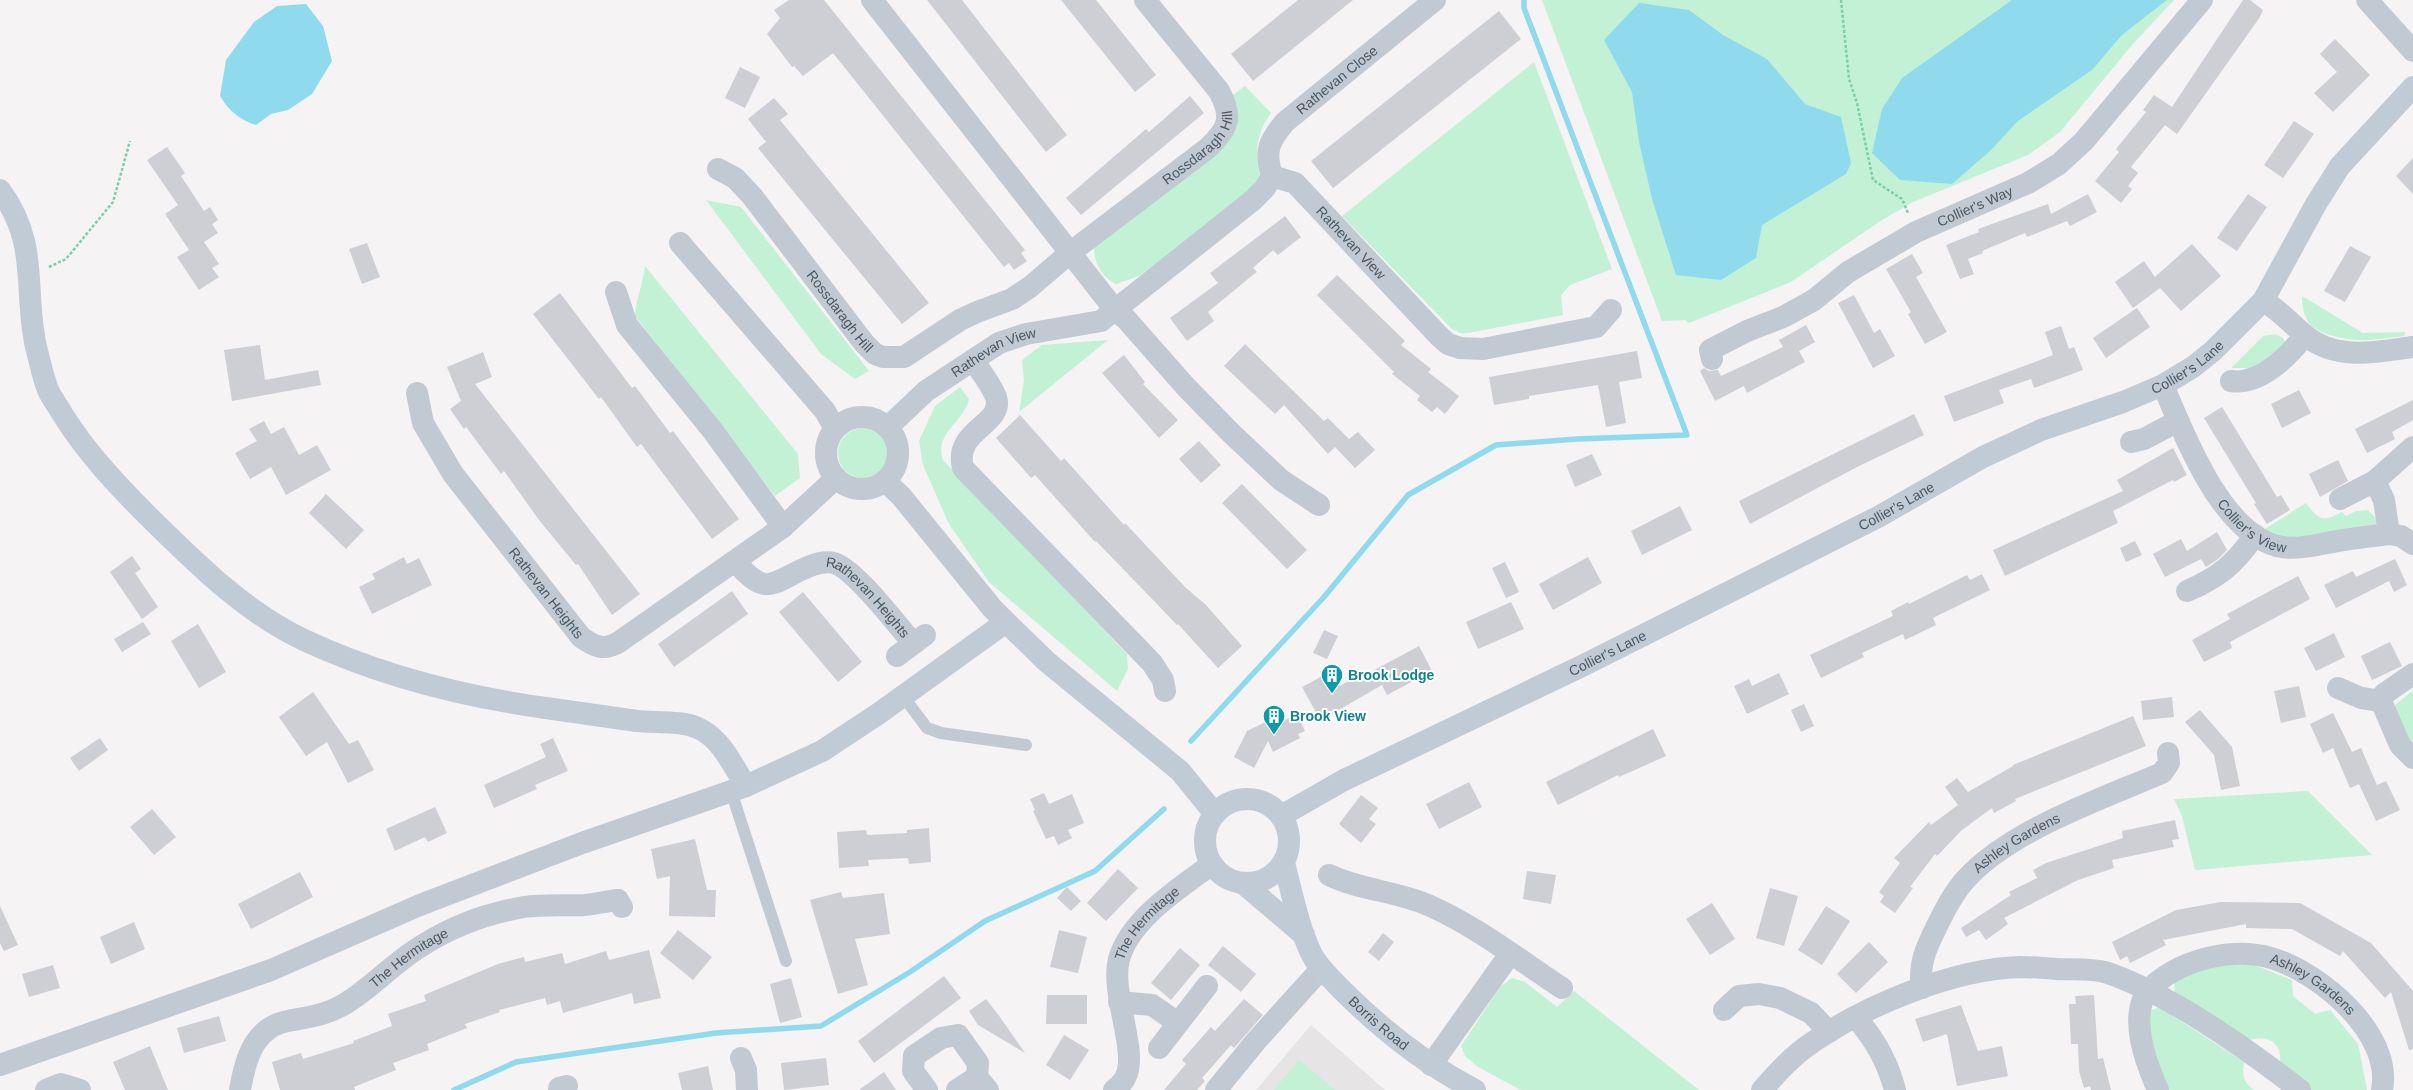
<svg xmlns="http://www.w3.org/2000/svg" width="2413" height="1090" font-family="Arial,sans-serif">
<rect width="100%" height="100%" fill="#f5f3f3"/>
<path fill="#e6e4e5" d="M1311 1025 1385 1090H1256Z"/>
<g fill="#c3f1d5">
<path d="M1542 0H2174L2132 45 2060 132 2028 155 1913 202 1879 222 1791 282 1689 323 1685 320 1662 321Z"/>
<path d="M1534 62 1612 269 1570 285 1561 295 1563 315 1463 334 1452 329 1342 216Z"/>
<path d="M1245 86 1271 113C1256 132 1254 157 1261 180L1249 196 1139 276 1116 284C1102 277 1094 263 1094 248L1221 145 1230 97Z"/>
<path d="M706 200 741 207 869 371 855 379 821 354Z"/>
<path d="M645 266 798 454 800 478 775 496 635 316C636 299 643 284 645 266Z"/>
<path d="M2302 296 2363 333 2405 332 2404 336C2373 340 2354 344 2324 333 2318 330 2310 326 2307 320 2303 312 2302 304 2302 296Z"/>
<path d="M2275 334 2283 338 2286 344 2256 368H2231L2263 336Z"/>
<path d="M1108 340 1019 412V413L1024 380 1022 360 1042 345Z"/>
<path d="M960 387 969 399C965 421 933 434 943 460L1127 654 1128 669 1117 691 989 582 949 524 923 465 919 441 935 406Z"/>
<circle cx="863" cy="453" r="25"/>
<path d="M2306 503C2319 521 2323 522 2342 512L2346 516 2356 511 2368 510 2374 516 2377 523 2372 528 2295 540 2279 539 2265 529Z"/>
<path d="M2412 691 2413 692V740H2407L2394 706Z"/>
<path d="M2308 791 2372 855 2195 870 2182 816 2174 799Z"/>
<path d="M2247 962 2292 980 2293 996 2315 1014 2330 1010 2358 1044 2367 1090H2308L2280 1066C2283 1043 2269 1033 2247 1041L2175 994 2174 982 2197 965Z"/>
<path d="M1512 978 1525 982 1557 1007 1574 991 1699 1090H1521L1478 1067 1465 1056 1461 1046 1500 987Z"/>
<path d="M2159 1007 2244 1062C2242 1075 2243 1083 2255 1090H2168L2143 1021 2152 1010Z"/>
<path d="M1299 1060 1335 1090H1274Z"/>
</g>
<g fill="#90daee">
<path d="M2012 0H2167L2122 35 2092 70 2018 121 1990 151 1952 184 1900 180 1872 153 1882 109 1902 78Z"/>
<path d="M1639 3 1689 10 1723 35 1767 59 1805 104 1841 117 1851 163 1846 174 1762 225 1756 258 1721 280 1676 275 1652 199 1639 142 1632 92 1604 40Z"/>
<path d="M306 4 323 26 332 61 312 94 288 110 271 114 256 125C240 120 229 111 220 96L226 60 254 22 277 6Z"/>
</g>
<g fill="none" stroke-linecap="round" stroke-linejoin="round">
<g stroke="#90daee" stroke-width="5.5">
<path d="M1191 741 1324 597 1408 495 1496 445 1577 439 1687 435 1524 8V0"/>
<path d="M454 1090 516 1062 716 1033 821 1026 910 972 985 921 1095 871 1164 809"/>
</g>
</g>
<g fill="#cdcfd5">
<path d="M789 0H824L1025 250 1021 253 1027 261 1014 270 1009 263 1004 267 833 53 803 76 794 66 792 67 767 34 780 18 774 10Z"/>
<path d="M927 0H962L1067 135 1046 152Z"/>
<path d="M1061 0H1096L1156 75 1135 92Z"/>
<path d="M1298 0H1353L1253 81 1231 54Z"/>
<path d="M2243 0H2250L2263 10 2260 17 2177 134 2165 125 2131 167 2138 173 2128 186 2132 189 2121 203 2095 181 2119 152 2116 149 2146 112 2143 110 2154 95 2172 107Z"/>
<path d="M1499 11 1521 39 1333 188 1311 161Z"/>
<path d="M2335 39 2370 75 2333 112 2314 93 2337 72 2320 54Z"/>
<path d="M740 67 760 77 745 108 725 98Z"/>
<path d="M1190 96 1204 113 1081 215 1066 198 1146 129 1149 132Z"/>
<path d="M774 98 788 114 780 120 929 303 902 324 758 148 766 142 748 119Z"/>
<path d="M2294 121 2314 134 2283 178 2264 165Z"/>
<path d="M167 147 185 173 181 176 204 211 210 207 218 220 212 224 218 233 204 242 219 264 212 268 219 277 199 290 177 257 189 250 165 214 178 205 147 160Z"/>
<path d="M2413 158V194L2396 176Z"/>
<path d="M2088 194 2097 212 2070 226 2067 221 2027 237 2025 233 1982 251 1983 253 1968 259 1974 274 1960 279 1946 245 1979 232 1978 229 2048 204 2051 214Z"/>
<path d="M2248 194 2267 207 2237 251 2217 238Z"/>
<path d="M1285 216 1301 237 1278 255 1273 250 1253 268 1257 272 1254 274 1208 312 1214 321 1187 341 1170 318 1218 283 1210 273Z"/>
<path d="M367 243 380 277 362 284 349 249Z"/>
<path d="M2192 244 2221 276 2181 311 2160 288 2133 308 2115 282 2144 261 2155 277Z"/>
<path d="M2350 246 2371 257 2345 302 2324 291Z"/>
<path d="M1912 254 1923 273 1916 277 1947 332 1925 344 1908 314 1911 312 1886 269Z"/>
<path d="M1337 275 1405 341 1401 345 1431 369 1428 372 1459 396 1445 414 1437 407 1432 412 1417 400 1420 396 1392 374 1394 372 1317 295Z"/>
<path d="M560 293 632 388 635 386 670 433 673 431 739 519 712 539 641 444 637 447 601 397 599 399 533 314Z"/>
<path d="M1854 295 1874 333 1880 329 1895 356 1873 368 1838 303Z"/>
<path d="M2137 308 2150 327 2106 358 2093 338Z"/>
<path d="M1806 325 1815 342 1799 351 1805 362 1747 393 1744 386 1715 401 1700 371 1704 368 1709 371 1718 370 1721 376 1783 347 1779 340Z"/>
<path d="M2061 326 2069 349 2074 347 2083 370 2034 388 2031 379 1999 390 2004 403 1954 422 1944 396 2053 355 2045 332Z"/>
<path d="M1245 344 1324 421 1328 418 1349 439 1358 432 1375 450 1355 468 1335 447 1328 454 1284 405 1275 414 1224 366Z"/>
<path d="M260 345 265 380 318 370 321 385 232 401 224 350Z"/>
<path d="M1637 351 1642 378 1619 382 1626 423 1606 427 1598 385 1529 396V399L1494 405 1489 377Z"/>
<path d="M483 352 492 377 475 384 640 594 612 615 578 564 576 565 539 520 504 471 501 474 466 427 464 429 450 409 461 401 447 367Z"/>
<path d="M1124 355 1145 382 1143 384 1178 420 1159 438 1102 373Z"/>
<path d="M2299 390 2311 413 2282 428 2271 404Z"/>
<path d="M2413 400V420L2392 432 2395 439 2367 453 2355 429Z"/>
<path d="M2222 407 2277 497 2281 495 2290 510 2267 524 2254 504 2256 503 2204 418Z"/>
<path d="M1914 414 1924 435 1859 466 1750 524 1739 501Z"/>
<path d="M1020 415 1061 461 1064 458 1124 525 1125 523 1185 587 1206 605 1242 646 1218 668 1178 624 1177 625 1156 603 1096 541 1095 542 1035 475 1031 478 996 438Z"/>
<path d="M264 421 271 434 284 427 299 455 317 445 331 470 286 495 271 467 250 479 235 453 257 441 249 429Z"/>
<path d="M1199 441 1221 465 1201 483 1179 459Z"/>
<path d="M2173 448 2187 475 2174 482 2173 480 2113 511 2118 523 2005 576 1993 550 2123 491 2117 480Z"/>
<path d="M1592 454 1602 475 1575 487 1566 465Z"/>
<path d="M2338 460 2348 481 2320 497 2309 474Z"/>
<path d="M1242 484 1307 550 1287 569 1222 503Z"/>
<path d="M326 494 364 530 346 549 309 513Z"/>
<path d="M1680 506 1692 530 1642 555 1631 531Z"/>
<path d="M2217 532 2227 550 2218 559 2206 567 2201 559 2165 577 2153 554 2181 539 2187 551Z"/>
<path d="M2135 541 2142 555 2126 562 2120 548Z"/>
<path d="M132 556 141 569 135 573 158 607 142 619 110 572Z"/>
<path d="M404 557 407 564 419 558 432 585 372 614 359 587 375 579 372 574Z"/>
<path d="M1588 557 1602 583 1553 610 1539 584Z"/>
<path d="M2395 559 2407 585 2394 592 2389 581 2336 608 2324 585 2353 571 2356 577Z"/>
<path d="M1505 562 1519 592 1506 598 1492 568Z"/>
<path d="M1982 574 1990 590 1933 618 1936 625 1905 640 1903 634 1862 653 1864 657 1821 678 1810 655 1893 616 1891 611 1908 602 1909 604 1967 575 1970 580Z"/>
<path d="M2298 576 2310 599 2230 642 2232 648 2204 662 2192 640 2230 619 2227 614Z"/>
<path d="M732 591 748 614 674 667 658 644Z"/>
<path d="M803 592 862 662 838 682 779 612Z"/>
<path d="M1511 602 1524 629 1478 649 1466 622Z"/>
<path d="M143 622 151 634 122 652 114 639Z"/>
<path d="M198 624 226 672 199 688 171 641Z"/>
<path d="M1324 630 1338 636 1327 659 1313 653Z"/>
<path d="M2334 633 2345 657 2316 671 2304 648Z"/>
<path d="M2390 642 2402 666 2372 680 2361 656Z"/>
<path d="M1419 646 1432 671 1387 695 1382 685 1330 715 1328 711 1318 716 1302 687 1332 671 1340 686 1352 679 1354 681Z"/>
<path d="M1779 673 1789 694 1747 714 1734 686 1749 679 1752 686Z"/>
<path d="M2299 686 2306 717 2281 723 2274 691Z"/>
<path d="M313 692 349 744 358 740 374 770 348 783 327 742 306 756 279 717Z"/>
<path d="M2172 697 2174 717 2143 720 2141 701Z"/>
<path d="M1804 704 1814 726 1801 732 1791 710Z"/>
<path d="M2200 710 2232 747 2240 786 2221 790 2214 755 2185 722Z"/>
<path d="M2333 713 2352 752 2361 748 2377 785 2386 781 2400 810 2376 821 2359 784 2350 788 2333 748 2323 753 2310 724Z"/>
<path d="M1282 714 1280 719 1281 722 1297 714 1305 731 1298 734 1300 738 1273 752 1268 741 1254 768 1234 757 1247 731Z"/>
<path d="M2133 716 2146 746 2015 799 2016 801 1994 813 1992 808 1962 830 1937 856 1935 854 1910 887 1913 888 1895 913 1880 902 1884 896 1879 892 1900 863 1894 858 1929 822 1931 825 1958 805 1945 787 1957 778 1968 792 2013 766V765Z"/>
<path d="M1653 729 1666 756 1619 777 1618 775 1558 805 1546 782Z"/>
<path d="M100 738 108 750 79 771 70 758Z"/>
<path d="M553 738 568 771 535 785 537 789 494 808 484 785 546 757 540 744Z"/>
<path d="M1469 782 1482 807 1439 829 1426 804Z"/>
<path d="M1044 793 1049 804 1072 794 1084 823 1068 830 1072 838 1058 845 1054 836 1046 839 1033 811 1035 810 1030 799Z"/>
<path d="M1361 795 1378 808 1369 819 1376 824 1361 843 1339 824Z"/>
<path d="M435 807 447 833 428 842 425 837 395 851 386 829Z"/>
<path d="M152 809 176 837 154 855 130 827Z"/>
<path d="M2175 820 2179 839 2172 840 2174 847 2112 860 2114 868 2078 880 2004 918 2008 924 1986 940 1979 930 1966 937 1961 928 2011 895 2009 892 2037 878 2033 870 2046 863 2123 838 2122 831Z"/>
<path d="M929 828 931 862 909 864 908 858 868 860 869 866 839 868 837 832 866 830 867 835 907 833V830Z"/>
<path d="M695 839 707 890H716L715 917 669 916 670 876 657 879 651 849Z"/>
<path d="M1118 869 1138 888 1106 921 1087 903Z"/>
<path d="M1527 871 1556 875 1551 904 1523 899Z"/>
<path d="M300 872 313 897 251 929 238 904Z"/>
<path d="M1067 887 1081 901 1071 911 1057 898Z"/>
<path d="M1770 888 1798 896 1784 946 1756 938Z"/>
<path d="M841 892 843 898 884 893 890 934 855 939 868 985 838 994 810 900Z"/>
<path d="M2221 902 2300 903 2371 943 2413 991V1049L2409 1050 2391 992 2385 998 2343 951 2340 956 2292 929 2246 928V924L2163 940 2166 945 2130 963 2127 956 2120 960 2112 942 2176 910Z"/>
<path d="M1712 903 1735 939 1710 955 1686 919Z"/>
<path d="M0 906 18 945 4 951 0 943Z"/>
<path d="M1826 906 1850 921 1822 965 1798 950Z"/>
<path d="M134 922 145 949 111 964 100 937Z"/>
<path d="M678 930 712 957 693 980 660 953Z"/>
<path d="M1059 930 1087 937 1078 973 1050 967Z"/>
<path d="M1383 933 1394 942 1379 961 1368 952Z"/>
<path d="M1869 942 1888 962 1856 993 1837 974Z"/>
<path d="M1223 946 1256 974 1241 992 1208 965Z"/>
<path d="M1180 948 1200 965 1171 1000 1151 983Z"/>
<path d="M649 950 661 998 634 1004 632 993 563 1013 560 1001 547 1005 545 998 499 1010 500 1012 465 1024 467 1028 427 1044 429 1050 393 1063 396 1070 354 1087 355 1090H280L272 1062 301 1053 303 1059 354 1043 353 1041 392 1026 388 1014 426 1001 424 995 498 964 524 957 525 962 562 953 565 964 606 951 609 960Z"/>
<path d="M53 965 60 988 29 997 22 974Z"/>
<path d="M944 976 961 998 874 1063 858 1041Z"/>
<path d="M791 978 802 1017 780 1023 770 984Z"/>
<path d="M1047 995H1087V1024H1046Z"/>
<path d="M2094 995 2098 1059 2103 1058 2111 1090H2091L2090 1086 2084 1088 2079 1071 2078 1044H2071L2069 1004H2076L2075 996Z"/>
<path d="M986 999 1000 1017 1025 1053 978 1025 969 1011Z"/>
<path d="M1244 999 1263 1015 1234 1048 1231 1045 1202 1078 1205 1081 1197 1090H1164L1186 1064 1182 1060 1211 1027 1215 1031Z"/>
<path d="M1961 1005 1978 1051 2002 1046 2008 1076 1957 1086 1947 1034 1923 1042 1915 1019Z"/>
<path d="M219 1016 226 1041 184 1053 177 1028Z"/>
<path d="M1064 1035 1089 1050 1070 1080 1046 1065Z"/>
<path d="M150 1046 168 1090H125L113 1062Z"/>
<path d="M826 1058 829 1085 784 1090 781 1063Z"/>
<path d="M708 1066 713 1090H682L678 1073Z"/>
<path d="M884 1072 896 1090H859Z"/>
</g>
<g fill="none" stroke-linecap="round" stroke-linejoin="round">
<g stroke="#7ad0a6" stroke-width="2.5" stroke-dasharray="3 2" stroke-linecap="butt">
<path d="M1841 0 1849 79 1857 103 1873 180 1902 199 1908 213"/>
<path d="M49 267 66 259 113 202 130 141"/>
</g>
<g stroke="#c1cad2" stroke-width="12">
<path d="M903 696 927 728 941 733 1026 745"/>
<path d="M731 791 786 961"/>
</g>
<g stroke="#c1cad2" stroke-width="22">
<path d="M872 0 1115 310 1126 319 1186 387 1231 433 1281 480 1319 505"/>
<path d="M2367 0 2413 51"/>
<path id="s1" d="M718 169 735 178 752 196 864 343 875 354 883 357H904L960 320 977 312 1012 299 1030 287 1071 252 1208 148C1229 128 1233 117 1219 91L1145 0"/>
<path id="s2" d="M1272 176 1295 183 1439 336 1448 344 1460 348 1483 349 1596 327 1611 310"/>
<path id="s3" d="M1272 176C1264 151 1269 141 1285 122L1435 0"/>
<path d="M680 243 825 411 835 429"/>
<path d="M616 292 627 325 713 431 783 527"/>
<path d="M2263 301C2280 310 2291 324 2306 336 2337 361 2376 352 2413 347"/>
<path id="s4" d="M1712 359 1710 350 1747 331 1783 317 1814 300 1848 272 1916 232 2028 183 2059 164 2084 141 2202 0"/>
<path d="M973 360C981 372 991 384 996 397 1005 425 953 429 963 468L1152 663 1163 680 1165 691"/>
<path d="M2231 381C2260 385 2288 357 2305 335"/>
<path id="s5" d="M2163 385C2184 434 2220 531 2277 546 2297 551 2318 544 2338 541 2355 538 2372 536 2389 534L2401 536 2413 544"/>
<path id="s6" d="M417 393 423 423 453 474 581 637C595 647 604 651 619 642L783 527 836 478"/>
<circle cx="862" cy="453" r="36"/>
<path id="s7" d="M888 427 926 391 999 343 1026 334 1101 321 1252 201 1265 188 1272 176"/>
<path d="M2131 442 2144 439 2178 421"/>
<path d="M885 481 901 496 992 608 1006 622"/>
<path d="M2375 481 2384 500 2389 534"/>
<path d="M2340 499 2375 481 2413 447"/>
<path id="s8" d="M735 561C769 602 774 579 813 565 820 563 827 561 834 563 855 569 897 625 913 643"/>
<path d="M2187 591C2219 577 2235 564 2255 535"/>
<path d="M897 656 925 635"/>
<path d="M2413 674 2384 694 2381 701 2400 745 2413 758"/>
<path d="M2338 688 2361 698 2381 701"/>
<path d="M1329 875C1360 890 1396 891 1428 905 1476 926 1518 959 1562 988"/>
<path id="s9" d="M1922 988C1918 965 1926 948 1936 928 1944 911 1953 893 1966 879 2011 830 2101 799 2162 773L2169 763 2168 753"/>
<path d="M1119 1002 1152 1005 1178 1023"/>
<path d="M1724 1010 1739 996 1759 994 1780 998 1811 1013 1829 1032"/>
<path d="M1856 1018C1875 1039 1888 1063 1895 1090"/>
<path d="M1159 1048 1207 986"/>
<path d="M741 1058 746 1070 747 1090"/>
<path d="M0 1065 271 970 420 905 582 843 746 786"/>
<path d="M1431 1065 1510 954"/>
<path d="M46 1090 61 1084 80 1090"/>
<path id="s10" d="M240 1090C245 1060 254 1027 288 1021 308 1017 326 1015 343 1005 372 988 394 962 423 945 453 926 489 913 524 907 544 904 565 906 585 905 596 904 607 901 618 900L622 907"/>
<path d="M559 1090V1088L567 1086"/>
<path d="M927 1090 913 1071 914 1056 941 1038 958 1035 978 1063 977 1077 988 1090"/>
<path d="M957 1090 977 1077"/>
<path id="s11" d="M1114 1090C1118 1087 1124 1081 1126 1076 1138 1051 1110 992 1119 959 1131 918 1180 888 1212 864"/>
<path d="M1216 1090 1256 1041 1321 969"/>
<path d="M1762 1090C1777 1073 1793 1055 1813 1042 1867 1005 1953 969 2020 967 2032 967 2044 968 2056 969 2072 970 2093 968 2108 973 2171 995 2247 1049 2300 1090"/>
<path id="s12" d="M2158 1090C2146 1063 2129 1019 2147 991 2149 988 2153 986 2156 983 2185 959 2233 947 2271 958 2319 972 2393 1033 2382 1090"/>
</g>
<g stroke="#c1cbd6" stroke-width="22">
<path d="M0 190C40 245 23 288 36 347 40 361 43 379 49 392 53 400 59 408 63 415 87 453 116 484 148 516 195 562 244 612 304 640 381 676 470 698 553 709 581 713 609 717 637 721 657 723 682 720 700 729 722 740 733 766 746 786L822 751 878 714 1006 622 1046 661 1180 771 1215 814"/>
<circle cx="1247" cy="841" r="42"/>
<path id="s13" d="M1281 816 1344 780 1582 666 1878 517 1983 457 2041 430 2123 402 2163 385 2193 367 2213 351 2263 301 2316 204 2340 166 2413 87"/>
<path id="s14" d="M1284 863C1292 893 1298 925 1311 953 1318 968 1331 978 1342 990 1382 1030 1425 1064 1475 1090"/>
<path d="M1244 884 1304 935"/>
</g>
</g>
<defs>
<g id="building-pin" transform="scale(1.15)"><path d="M0 17L-7.5 6A9.5 9.5 0 1 1 7.5 6Z" fill="#0f9aa8" stroke="#fff"/><path d="M-4-6H4V6H1V3H-1V6H-4ZM-2.5-4.3h1.7v1.8h-1.7ZM.8-4.3h1.7v1.8H.8ZM-2.5-1h1.7V.8h-1.7ZM.8-1h1.7V.8H.8Z" fill="#fff"/></g>
</defs>
<g fill-rule="evenodd">
<use href="#building-pin" x="1332" y="675"/>
<use href="#building-pin" x="1274" y="716"/>
</g>
<g text-anchor="middle" stroke-width="4" stroke-linejoin="round" paint-order="stroke">
<g font-size="14" fill="#4a5661" stroke="#fff">
<text dy="5" stroke="none"><textPath href="#s3" startOffset="126">Rathevan Close</textPath></text>
<text dy="5" stroke="none"><textPath href="#s1" startOffset="639">Rossdaragh Hill</textPath></text>
<text dy="5" stroke="none"><textPath href="#s4" startOffset="312">Collier's Way</textPath></text>
<text dy="5" stroke="none"><textPath href="#s2" startOffset="106">Rathevan View</textPath></text>
<text dy="5" stroke="none"><textPath href="#s1" startOffset="189">Rossdaragh Hill</textPath></text>
<text dy="5" stroke="none"><textPath href="#s7" startOffset="131">Rathevan View</textPath></text>
<text dy="5" stroke="none"><textPath href="#s13" startOffset="1013">Collier's Lane</textPath></text>
<text dy="5" stroke="none"><textPath href="#s13" startOffset="689">Collier's Lane</textPath></text>
<text dy="5" stroke="none"><textPath href="#s5" startOffset="171">Collier's View</textPath></text>
<text dy="5" stroke="none"><textPath href="#s6" startOffset="241">Rathevan Heights</textPath></text>
<text dy="5" stroke="none"><textPath href="#s8" startOffset="160">Rathevan Heights</textPath></text>
<text dy="5" stroke="none"><textPath href="#s13" startOffset="365">Collier's Lane</textPath></text>
<text dy="5" stroke="none"><textPath href="#s9" startOffset="183">Ashley Gardens</textPath></text>
<text dy="5" stroke="none"><textPath href="#s11" startOffset="183">The Hermitage</textPath></text>
<text dy="5" stroke="none"><textPath href="#s10" startOffset="229">The Hermitage</textPath></text>
<text dy="5" stroke="none"><textPath href="#s12" startOffset="287">Ashley Gardens</textPath></text>
<text dy="5" stroke="none"><textPath href="#s14" startOffset="192">Borris Road</textPath></text>
</g>
<g font-size="14" font-weight="bold" fill="#0d838f" stroke="#fff" text-anchor="start">
<text x="1348" y="680">Brook Lodge</text>
<text x="1290" y="721">Brook View</text>
</g>
</g>
</svg>
